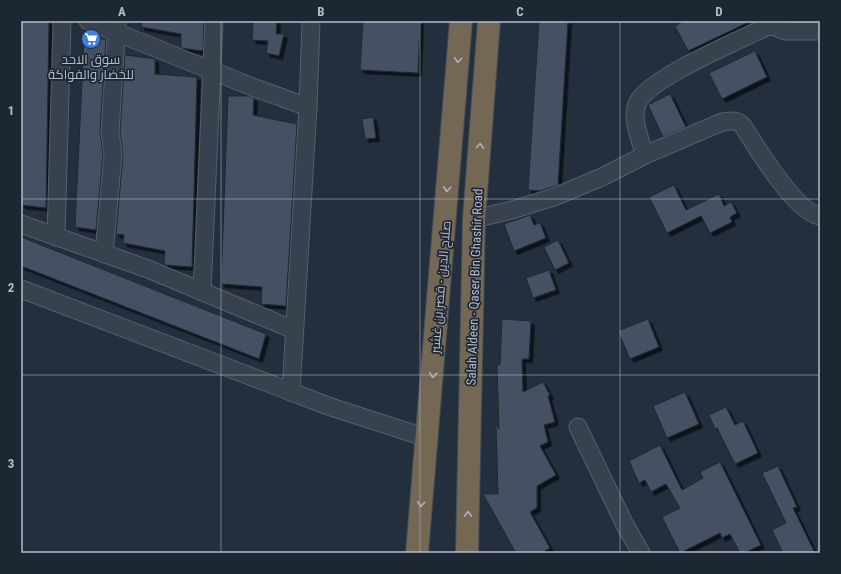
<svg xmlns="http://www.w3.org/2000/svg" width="841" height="574" font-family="'Roboto Condensed',Cairo,sans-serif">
<defs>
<filter id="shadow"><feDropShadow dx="3.5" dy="3.5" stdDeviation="0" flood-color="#0009"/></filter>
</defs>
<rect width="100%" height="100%" fill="#242f3e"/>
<g fill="#455162" stroke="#1f2835" filter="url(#shadow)">
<path d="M21 21H49L46 208 21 205Z"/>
<path d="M142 21H204L203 51 181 48V34L141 27Z"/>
<path d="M253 21H277L276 34H284L279 56 266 53 268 41 252 40Z"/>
<path d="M363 21H420L418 73 360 70Z"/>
<path d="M539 21H568L558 185 540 191 528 190Z"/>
<path d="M684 21H751L688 51 675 26Z"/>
<path d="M84 39H106L100 131 103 154 96 230 75 227Z"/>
<path d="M755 51 767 77 722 99 709 73Z"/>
<path d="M125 55 155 59V74L197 77 192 267 164 265 165 251 123 243 124 235 116 234 123 155 120 132Z"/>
<path d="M670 94 686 127 663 137 648 105Z"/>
<path d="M228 96H249L254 98 253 115 297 124 286 306 261 304 262 287 221 284Z"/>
<path d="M373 117 376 138 365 139 362 119Z"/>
<path d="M674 185 686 210 719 194 724 206 731 202 737 213 730 217 732 222 710 233 701 216 667 233 649 197Z"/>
<path d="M530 215 534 225 540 223 546 238 514 251 504 224Z"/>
<path d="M21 237 266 334 259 359 21 266Z"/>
<path d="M558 240 569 263 555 270 544 247Z"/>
<path d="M549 270 556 290 533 298 526 278Z"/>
<path d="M502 319 531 321 529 359H522L523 392 543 382 550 395 548 396 555 422 544 425 548 442 540 446 556 475 537 486V508L530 512 550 548 542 553H516L483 494H498L496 423 499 429 497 365H500Z"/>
<path d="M648 319 659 347 630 359 618 331Z"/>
<path d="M685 392 699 424 667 438 653 406Z"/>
<path d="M726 407 735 425 743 421 758 453 735 464 717 428 715 429 709 415Z"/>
<path d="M660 445 682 490 703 478 700 472 720 462 761 545 744 553H740L730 534 722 538 720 533 680 553 662 517 680 508 666 484 651 492 645 480 639 483 629 461Z"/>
<path d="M778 466 797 507 793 508 815 553H783L772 530 786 523 762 473Z"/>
</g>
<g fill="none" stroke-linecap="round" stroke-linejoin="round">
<g stroke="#565f6c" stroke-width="19">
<g id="minor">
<path d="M88 21 255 88 308 107 291 392"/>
<path d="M308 107 311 21"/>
<path d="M645 155C640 139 630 117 638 102 649 78 740 40 766 27L773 26 785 31H820"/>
<path d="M474 219 512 210 554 197 602 177 645 155 722 122C730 121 737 119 743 126 757 148 795 212 820 216"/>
<path d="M21 224 148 269 294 330"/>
<path d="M56 237 62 21"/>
<path d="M104 254 113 154 110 132 117 23"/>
<path d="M21 289 331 407 427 438"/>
<path d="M202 292 214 21"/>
<path d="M578 427 625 525 641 553"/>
</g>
</g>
<g stroke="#434c59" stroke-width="24">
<g id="highway">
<path d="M417 553 461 21"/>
<path d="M467 553 474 219 489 21"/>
</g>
</g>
<use href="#minor" stroke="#38414e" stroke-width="17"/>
<use href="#highway" stroke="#746855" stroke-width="22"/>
</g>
<defs><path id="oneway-chevron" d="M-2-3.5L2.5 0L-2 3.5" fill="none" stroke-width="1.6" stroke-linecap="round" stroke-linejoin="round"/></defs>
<g stroke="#aeb4bd">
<use href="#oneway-chevron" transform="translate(458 60) rotate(95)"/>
<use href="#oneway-chevron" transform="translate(480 146) rotate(-86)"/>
<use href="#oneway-chevron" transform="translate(447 189) rotate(95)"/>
<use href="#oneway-chevron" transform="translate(433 375) rotate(95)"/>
<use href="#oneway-chevron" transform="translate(421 504) rotate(95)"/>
<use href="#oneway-chevron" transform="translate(468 514) rotate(-89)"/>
</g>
<path fill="none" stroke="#b4bcc9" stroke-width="1" stroke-opacity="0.55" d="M221 21V553M420 21V553M620 21V553M21 199H820M21 375H820"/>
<defs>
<g id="supermarket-disc" transform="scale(1)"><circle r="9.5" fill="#3f7fe0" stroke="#1d2633"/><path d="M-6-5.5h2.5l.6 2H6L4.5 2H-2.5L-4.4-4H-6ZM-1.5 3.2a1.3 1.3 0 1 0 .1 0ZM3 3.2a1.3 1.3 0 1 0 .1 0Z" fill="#fff"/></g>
</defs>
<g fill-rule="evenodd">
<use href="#supermarket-disc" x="91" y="39"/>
</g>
<g text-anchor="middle" stroke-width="3.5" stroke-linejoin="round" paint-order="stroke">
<g font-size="13" fill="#b4bcc9" stroke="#1d2633">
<text x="91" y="64">سوق الاحد<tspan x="91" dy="15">للخضار والفواكة</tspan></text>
</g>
<g font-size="13" fill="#b4bcc9" stroke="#1d2633">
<text transform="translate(440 287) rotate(-85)" y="5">صلاح الدين - قصر بن غشير</text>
<text transform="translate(474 287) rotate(-88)" y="5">Salah Aldeen - Qaser Bin Ghashir Road</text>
</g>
</g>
<rect width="841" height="574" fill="none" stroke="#1d2633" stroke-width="44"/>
<rect x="22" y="22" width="797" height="530" fill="none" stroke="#b4bcc9" stroke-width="1.5"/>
<g font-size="13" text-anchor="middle" font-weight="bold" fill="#b4bcc9">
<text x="122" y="16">A</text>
<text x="321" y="16">B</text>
<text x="520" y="16">C</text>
<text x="719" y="16">D</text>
<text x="11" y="115">1</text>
<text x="11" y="292">2</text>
<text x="11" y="468">3</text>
</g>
</svg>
